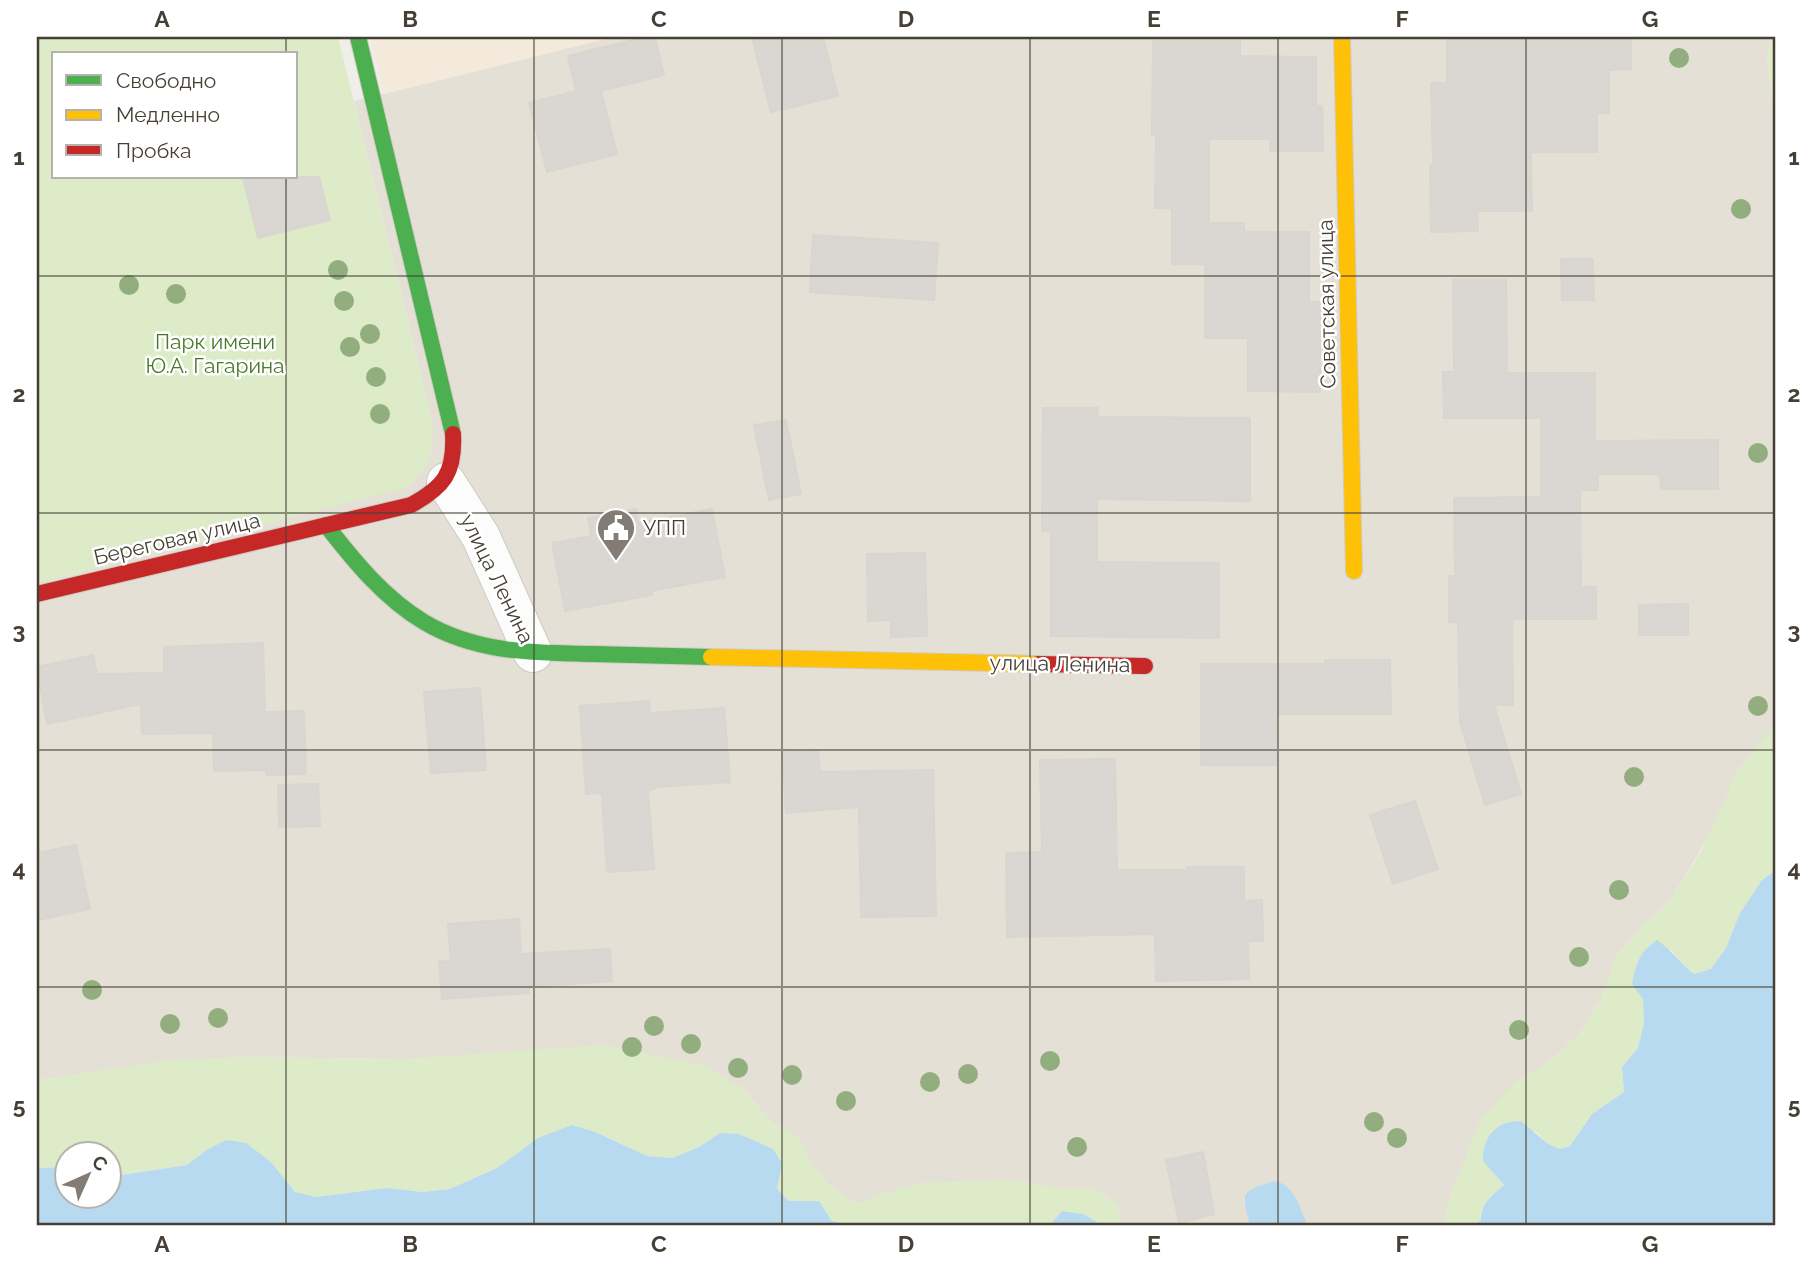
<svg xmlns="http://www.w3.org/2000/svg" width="1813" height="1263" font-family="Raleway,sans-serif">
<rect width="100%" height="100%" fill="#f0eee9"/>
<path fill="#e5e0d6" d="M613 37H1771L1767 58 1776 128V724L1766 737 1671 900 1638 930 1616 957 1602 997 1578 1036 1549 1061 1513 1084 1451 1194 1442 1225 1308 1226 1291 1190 1244 1199 1250 1226H1120L1118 1205 1096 1189 885 1193 857 1204 829 1186 812 1164 798 1137 773 1123 741 1087 401 1059 240 1057 37 1080V584L432 420 354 101Z"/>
<path fill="#f3eadb" d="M370 37H613L384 94Z"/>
<g fill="#ddebc8" fill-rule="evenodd">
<path d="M37 37H338L432 420C434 454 432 463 408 487L37 584ZM54 54H296V177H54Z"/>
<path d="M1771 37H1776V128L1767 58Z"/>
<path d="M1776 724V870L1762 880 1740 913 1726 948 1711 969 1695 974 1681 965 1671 949 1643 999 1644 1023 1638 1048 1622 1067 1624 1092 1592 1114 1570 1146 1560 1149 1548 1144 1535 1131 1483 1161 1504 1185C1492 1196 1480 1202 1481 1220L1472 1226 1442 1225 1451 1194 1480 1121 1513 1084 1549 1061 1578 1036 1602 997 1616 957 1638 930 1671 900 1702 849 1738 769Z"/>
<path d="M603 1045 702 1065 741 1087 773 1123 798 1137 812 1164 829 1186 857 1204 885 1193 920 1183 1011 1180 1065 1189H1096L1118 1205 1120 1226H1104L1083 1214 1063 1211 1049 1226H849L831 1220 819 1201H789L777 1189 782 1163 720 1133 699 1147 674 1158 647 1156 595 1132 538 1138 497 1168 450 1189 422 1192 387 1188 316 1197 295 1192 271 1162 205 1151 187 1165 109 1177 108 1154H66V1167L37 1168V1080L171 1060 240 1057 401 1059Z"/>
</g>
<g fill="#b8daf0">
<path d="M1776 870V1226H1472L1481 1220C1481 1202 1492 1196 1504 1185L1483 1161C1483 1136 1496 1121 1521 1121L1548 1144 1560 1149 1570 1146 1592 1114 1624 1092 1622 1067 1638 1048 1644 1023 1643 999 1632 984C1636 964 1639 952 1657 940 1672 950 1680 964 1694 974L1711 969 1726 948 1740 913 1762 880Z"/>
<path d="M572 1125 595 1132 647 1156 673 1158 699 1147 720 1133 739 1134 773 1149 782 1163 777 1189 789 1201H819L831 1220 849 1226H37V1168L66 1167V1196H108L109 1177 187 1165 205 1151 226 1140 246 1143 271 1162 295 1192 316 1197 387 1188 422 1192 450 1189 497 1168 538 1138Z"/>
<path d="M1274 1181C1295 1184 1300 1209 1308 1226H1250C1242 1192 1239 1192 1274 1181Z"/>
<path d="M1062 1211 1083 1214 1104 1226H1049Z"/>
</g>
<g fill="#dad7d2" stroke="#d9d5cf" stroke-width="2">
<path d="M646 37H655L664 75 601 91 617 154 547 172 529 103 576 91 568 56Z"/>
<path d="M752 37H823L838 96 771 112Z"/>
<path d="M1447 37H1631V69L1609 70V113H1597V152H1531L1532 211H1477L1478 231 1431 232 1430 165H1433L1431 83H1447Z"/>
<path d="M1153 41H1240V56L1316 57V106H1322L1323 151H1270V139H1209V223H1244V232H1309V302H1320V392L1248 391V338H1205V264H1172V208H1155L1156 135H1152Z"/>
<path d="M243 177H319L330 220 258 238Z"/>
<path d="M813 235 938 243 934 300 810 292Z"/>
<path d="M1561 259H1593L1594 300H1562Z"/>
<path d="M1453 280H1506L1507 371 1509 373H1595V441L1718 440V489H1661L1660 474H1598V490H1580L1581 587H1596V619H1512L1513 705H1494L1521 794 1485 805 1460 722 1458 622H1449V576H1455L1454 498 1541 497V418H1444L1443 372H1454Z"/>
<path d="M1043 408H1098L1097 417 1250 418V501L1097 499V562L1219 563V638L1051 636V531H1042Z"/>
<path d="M786 420 801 494 769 500 754 425Z"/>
<path d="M636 509 638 523 712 509 725 577 651 591 652 595 565 611 552 543 591 536 588 518Z"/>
<path d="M925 553 927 636 891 637V620L868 621 867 554Z"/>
<path d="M1688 604V635H1639V605Z"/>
<path d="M263 643 265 712 304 711 306 774 267 775 266 770 214 771 213 733 142 734 141 704 47 724 37 667 93 655 97 674 164 673V647Z"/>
<path d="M1325 660H1390L1391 714H1276V765H1201V664H1325Z"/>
<path d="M480 688 486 770 431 773 424 692Z"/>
<path d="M649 701 650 713 724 708 730 782 655 787V789L648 790 654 869 607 872 602 793 586 794 580 706Z"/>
<path d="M818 750 820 772 933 770 936 916 861 917 859 807 786 813 782 752Z"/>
<path d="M1115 759 1117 870H1187V867H1244V901L1262 900 1263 941H1248L1249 979 1156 981 1155 934 1007 937 1006 853 1042 852 1040 760Z"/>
<path d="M318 784 320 826 279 827 278 785Z"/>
<path d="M1415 801 1438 869 1393 884 1370 815Z"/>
<path d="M76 845 90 909 37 920V853Z"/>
<path d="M519 919 521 954 610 949 612 981 529 987V993L442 999 439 962 451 961 448 924Z"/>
<path d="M1203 1152 1214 1214 1179 1223 1166 1160Z"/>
</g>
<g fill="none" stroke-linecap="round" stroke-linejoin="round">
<g stroke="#cdcac5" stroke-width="40">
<path id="street" d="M446 482 481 537 533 653"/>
</g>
<g stroke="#d0cbc0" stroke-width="18">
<g id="fast">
<path d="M358 37 453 434"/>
<path d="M326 525C354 561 384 598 424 622 476 653 534 653 594 654 633 655 672 656 711 657"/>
</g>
</g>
<g stroke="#d0cbc0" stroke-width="18">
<g id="slow">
<path d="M1342 37 1354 571"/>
<path d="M711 657 1038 664"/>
</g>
</g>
<g stroke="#d0cbc0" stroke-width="18">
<g id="jam">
<path d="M37 594 411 505C444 487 455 473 453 434"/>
<path d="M1038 664 1145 666"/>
</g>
</g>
<use href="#street" stroke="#fdfcfc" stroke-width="38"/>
<use href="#fast" stroke="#4caf50" stroke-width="16"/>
<use href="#slow" stroke="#ffc107" stroke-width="16"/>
<use href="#jam" stroke="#c62828" stroke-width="16"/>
</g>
<g fill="#92ae7e">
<circle cx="1679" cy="58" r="10"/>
<circle cx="1741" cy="209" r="10"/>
<circle cx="338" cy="270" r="10"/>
<circle cx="129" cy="285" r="10"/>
<circle cx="176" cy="294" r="10"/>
<circle cx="344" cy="301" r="10"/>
<circle cx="370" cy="334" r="10"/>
<circle cx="350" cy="347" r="10"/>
<circle cx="376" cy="377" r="10"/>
<circle cx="380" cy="414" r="10"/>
<circle cx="1758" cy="453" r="10"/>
<circle cx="1758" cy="706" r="10"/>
<circle cx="1634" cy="777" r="10"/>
<circle cx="1619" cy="890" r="10"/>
<circle cx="1579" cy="957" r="10"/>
<circle cx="92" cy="990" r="10"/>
<circle cx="218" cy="1018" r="10"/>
<circle cx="170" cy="1024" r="10"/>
<circle cx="654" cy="1026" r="10"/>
<circle cx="1519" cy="1030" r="10"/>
<circle cx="691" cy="1044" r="10"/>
<circle cx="632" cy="1047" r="10"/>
<circle cx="1050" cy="1061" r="10"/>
<circle cx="738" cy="1068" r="10"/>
<circle cx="968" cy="1074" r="10"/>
<circle cx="792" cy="1075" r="10"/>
<circle cx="930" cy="1082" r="10"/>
<circle cx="846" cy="1101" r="10"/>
<circle cx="1374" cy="1122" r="10"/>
<circle cx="1397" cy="1138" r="10"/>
<circle cx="1077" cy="1147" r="10"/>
</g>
<path fill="none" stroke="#463f35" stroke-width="2" stroke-opacity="0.55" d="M286 37V54M534 37V1226M782 37V1226M1030 37V1226M1278 37V1226M1526 37V1226M286 177V1226M37 276H1776M37 513H1776M37 750H1776M37 987H1776"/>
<defs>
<g id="civic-pin" transform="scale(2.0125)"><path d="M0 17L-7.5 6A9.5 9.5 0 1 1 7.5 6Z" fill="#827c74" stroke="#fff"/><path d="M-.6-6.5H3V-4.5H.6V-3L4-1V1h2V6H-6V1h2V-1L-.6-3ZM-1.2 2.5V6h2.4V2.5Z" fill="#fff"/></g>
</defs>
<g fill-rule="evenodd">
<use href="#civic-pin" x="616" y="528"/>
</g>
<g text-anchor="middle" stroke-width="5" stroke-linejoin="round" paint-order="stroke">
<g font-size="21" fill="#463f35" stroke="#fff">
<text transform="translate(1327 304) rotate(-91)" y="7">Советская улица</text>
<text transform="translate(177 539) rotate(-13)" y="7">Береговая улица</text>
<text transform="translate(497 579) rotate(64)" y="7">улица Ленина</text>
<text transform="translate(1060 664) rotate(1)" y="7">улица Ленина</text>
</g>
<g font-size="21" fill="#467a26" stroke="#fff">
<text x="215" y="349">Парк имени<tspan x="215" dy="24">Ю.А. Гагарина</tspan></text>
</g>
<g font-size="21" fill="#463f35" stroke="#fff" text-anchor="start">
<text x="643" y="535">УПП</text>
</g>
</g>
<rect width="1813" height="1263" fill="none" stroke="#ffffff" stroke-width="77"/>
<rect x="52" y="52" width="245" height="126" fill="#ffffff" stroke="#b5b2ae" stroke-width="2"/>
<rect x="66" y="75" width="35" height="10" fill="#4caf50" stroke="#b5b2ae" stroke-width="2"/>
<text x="116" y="88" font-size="21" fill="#463f35">Свободно</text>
<rect x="66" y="110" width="35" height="10" fill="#ffc107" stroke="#b5b2ae" stroke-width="2"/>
<text x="116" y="122" font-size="21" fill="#463f35">Медленно</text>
<rect x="66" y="145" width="35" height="10" fill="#c62828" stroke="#b5b2ae" stroke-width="2"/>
<text x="116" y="158" font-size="21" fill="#463f35">Пробка</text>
<g transform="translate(88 1175) rotate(45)"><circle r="33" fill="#ffffff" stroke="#b5b2ae" stroke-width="2"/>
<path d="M0-5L12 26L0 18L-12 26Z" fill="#827c74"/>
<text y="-10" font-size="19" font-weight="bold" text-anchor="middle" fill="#463f35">С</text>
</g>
<rect x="38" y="38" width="1736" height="1186" fill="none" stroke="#463f35" stroke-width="2.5"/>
<g font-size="23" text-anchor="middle" font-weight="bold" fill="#463f35">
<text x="162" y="27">A</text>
<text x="410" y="27">B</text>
<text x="659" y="27">C</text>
<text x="906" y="27">D</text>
<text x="1154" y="27">E</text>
<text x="1402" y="27">F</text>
<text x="1650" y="27">G</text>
<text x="19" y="165">1</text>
<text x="1794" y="165">1</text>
<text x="19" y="402">2</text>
<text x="1794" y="402">2</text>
<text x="19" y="639">3</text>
<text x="1794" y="639">3</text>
<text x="19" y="877">4</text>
<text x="1794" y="877">4</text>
<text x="19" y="1114">5</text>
<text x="1794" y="1114">5</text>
<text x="162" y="1252">A</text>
<text x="410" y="1252">B</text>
<text x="659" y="1252">C</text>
<text x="906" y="1252">D</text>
<text x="1154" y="1252">E</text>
<text x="1402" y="1252">F</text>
<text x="1650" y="1252">G</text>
</g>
</svg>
